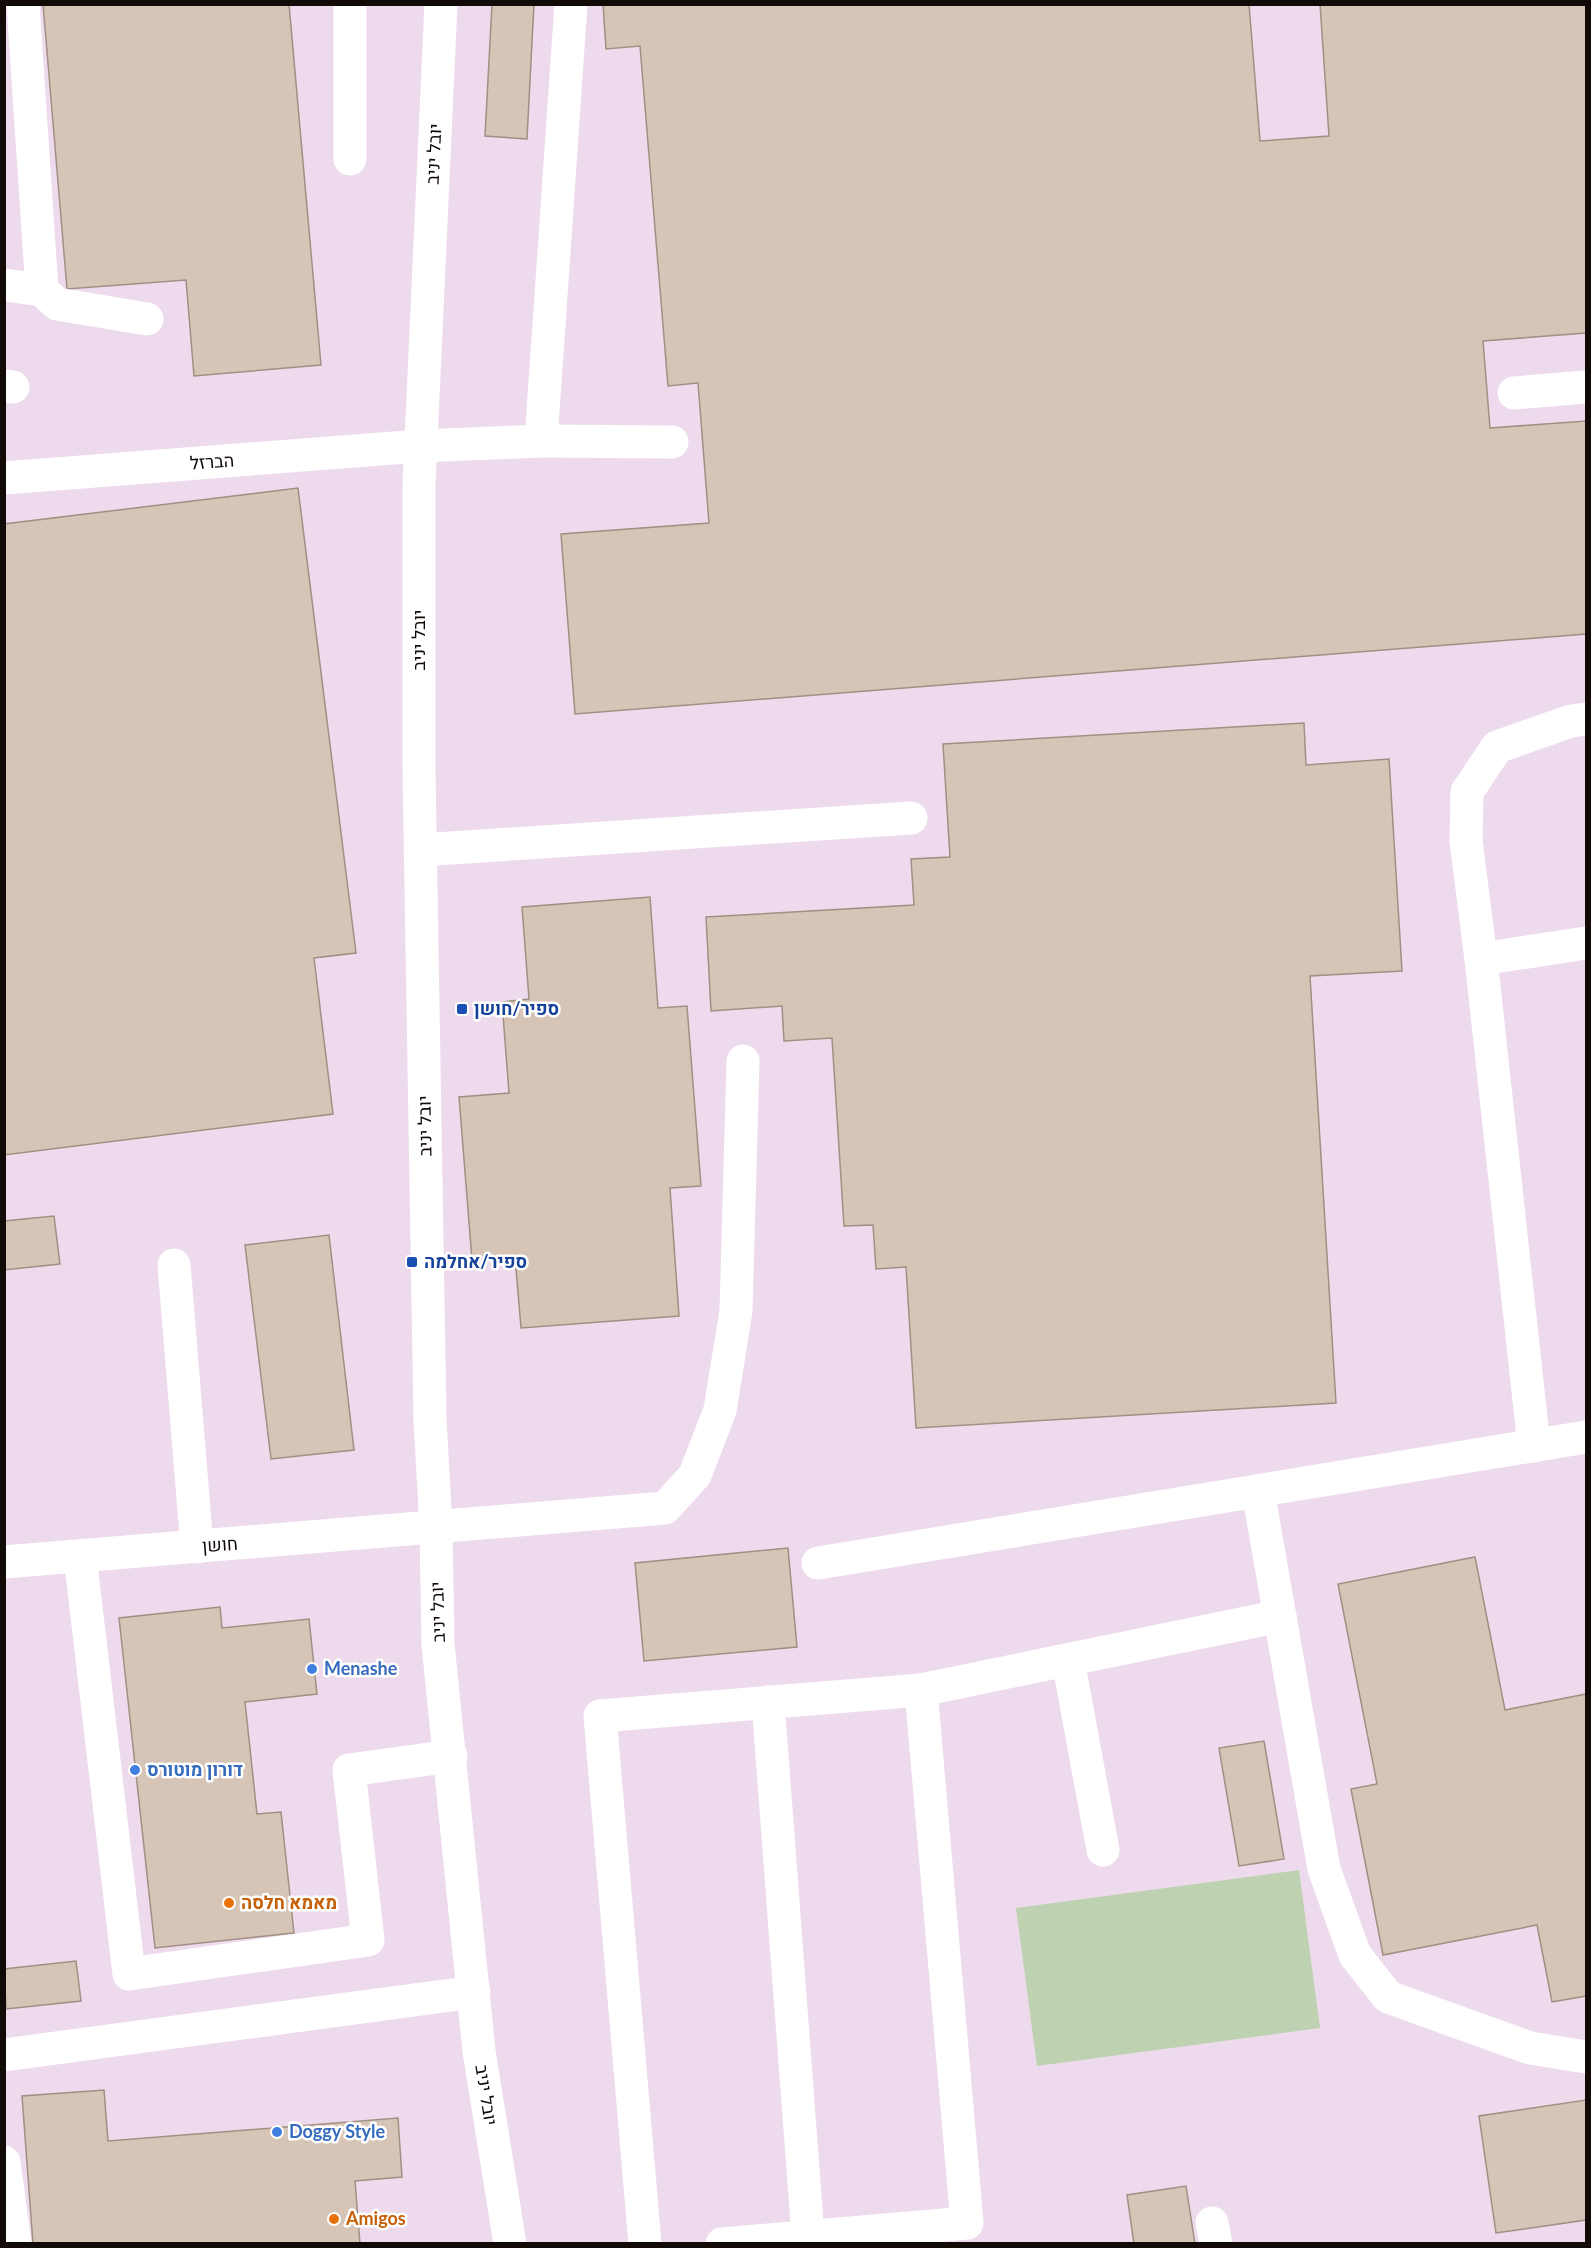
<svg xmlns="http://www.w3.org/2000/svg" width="1591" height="2248" font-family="Lato,Heebo,sans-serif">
<rect width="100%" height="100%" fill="#fce7dc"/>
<rect fill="#eddbed" x="5" y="5" width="1581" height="2238"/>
<path fill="#bed2b1" d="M1299 1870 1320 2028 1037 2066 1016 1908Z"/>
<g fill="#d6c4b7" stroke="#a08f82" stroke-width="1.5">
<path d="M43 4H289L321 365 194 376 186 280 67 289Z"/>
<path d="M492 4H534L527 139 485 136Z"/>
<path d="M603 4H1249L1260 141 1329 136 1320 4H1586V333L1483 341 1490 428 1586 421V634L575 714 561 534 709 523 698 383 668 386 640 46 606 49Z"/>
<path d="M298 488 356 953 314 958 333 1114 4 1155V524Z"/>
<path d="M1304 723 1306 765 1389 759 1402 971 1310 976 1336 1403 916 1428 906 1267 876 1269 873 1225 844 1226 832 1038 784 1041 782 1006 711 1011 706 917 914 905 911 859 950 857 943 744Z"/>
<path d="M650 897 658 1008 687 1006 701 1186 670 1188 679 1316 521 1328 515 1257 472 1260 459 1097 509 1093 502 1002 529 999 522 907Z"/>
<path d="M54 1216 60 1264 4 1270V1221Z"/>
<path d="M329 1235 354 1450 271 1459 245 1245Z"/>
<path d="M788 1548 797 1647 644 1661 635 1563Z"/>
<path d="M1475 1557 1505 1710 1586 1694V1996L1552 2002 1537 1925 1383 1955 1351 1789 1377 1784 1338 1584Z"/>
<path d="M220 1607 222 1628 309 1619 317 1694 245 1702 257 1814 281 1812 294 1933 155 1948 119 1618Z"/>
<path d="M1264 1741 1284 1859 1239 1866 1219 1748Z"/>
<path d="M76 1961 81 2001 6 2009 4 1969Z"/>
<path d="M104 2090 108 2141 398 2118 402 2177 355 2181 360 2244H33L22 2096Z"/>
<path d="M1586 2100V2220L1496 2233 1479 2116Z"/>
<path d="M1186 2186 1195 2244H1134L1127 2195Z"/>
</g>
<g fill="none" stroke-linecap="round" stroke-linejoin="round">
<g stroke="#fff" stroke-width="33">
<path d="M23 4 42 290"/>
<path d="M350 4V159"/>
<path d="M441 4 419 484V770L430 1419 436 1528 438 1644 479 2051 510 2244"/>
<path d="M4 285 42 290 57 304 147 319"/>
<path d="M4 386 13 387"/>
<path d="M1514 393 1586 387"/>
<path d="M541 441 672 442"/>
<path d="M4 478 420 446 541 441 571 4"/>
<path d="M420 850 911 818"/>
<path d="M1481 959 1586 943"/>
<path d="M174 1265 197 1547"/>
<path d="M1534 1446 1481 959 1466 841 1467 792 1497 747 1571 721 1586 719"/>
<path d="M1258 1491 1324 1869 1355 1955 1388 1997 1530 2048 1586 2057"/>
<path d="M80 1556 129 1974 368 1940 349 1770 451 1756"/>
<path d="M4 1562 665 1508 695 1475 720 1410 736 1311 743 1061"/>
<path d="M818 1563 1586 1437"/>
<path d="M1068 1660 1103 1850"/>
<path d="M921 1690 1280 1616"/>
<path d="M768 1702 808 2236"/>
<path d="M4 2055 474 1992"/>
<path d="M4 2162 15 2244"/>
<path d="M1212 2223 1216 2244"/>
<path d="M645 2244 600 1716 921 1690 967 2223 722 2244"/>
</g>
</g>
<g fill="#1a4fb4" stroke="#fff" stroke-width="2">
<rect x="456" y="1003" width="12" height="12" rx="3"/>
<rect x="406" y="1256" width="12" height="12" rx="3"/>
</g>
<g fill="#3f7fe0" stroke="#fff" stroke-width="2">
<circle cx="312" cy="1669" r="6"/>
<circle cx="135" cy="1770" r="6"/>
<circle cx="277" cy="2132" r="6"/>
</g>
<g fill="#e8710a" stroke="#fff" stroke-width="2">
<circle cx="229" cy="1903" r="6"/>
<circle cx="334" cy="2219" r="6"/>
</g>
<g text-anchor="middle" stroke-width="5" stroke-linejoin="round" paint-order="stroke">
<g font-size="18" fill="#110a07" stroke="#fff">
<text transform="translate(434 154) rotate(-87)" y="6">יובל יניב</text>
<text transform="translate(212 462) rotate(-4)" y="6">הברזל</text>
<text transform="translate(419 640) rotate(-90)" y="6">יובל יניב</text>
<text transform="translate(425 1126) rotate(-91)" y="6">יובל יניב</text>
<text transform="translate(220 1545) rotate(-4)" y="6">חושן</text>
<text transform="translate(438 1612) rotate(-92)" y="6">יובל יניב</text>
<text transform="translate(486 2095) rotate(81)" y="6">יובל יניב</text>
</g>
<g font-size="18" font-weight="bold" fill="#164399" stroke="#fff" text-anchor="start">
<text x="474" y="1015">ספיר/חושן</text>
<text x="424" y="1268">ספיר/אחלמה</text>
</g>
<g font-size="18" font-weight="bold" fill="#366cbe" stroke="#fff" text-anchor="start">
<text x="324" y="1675">Menashe</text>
<text x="147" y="1776">דורון מוטורס</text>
<text x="289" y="2138">Doggy Style</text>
</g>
<g font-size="18" font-weight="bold" fill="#c56008" stroke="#fff" text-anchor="start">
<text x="241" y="1909">מאמא חלסה</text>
<text x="346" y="2225">Amigos</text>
</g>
</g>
<rect width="1591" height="2248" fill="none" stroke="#110a07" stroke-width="12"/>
</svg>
